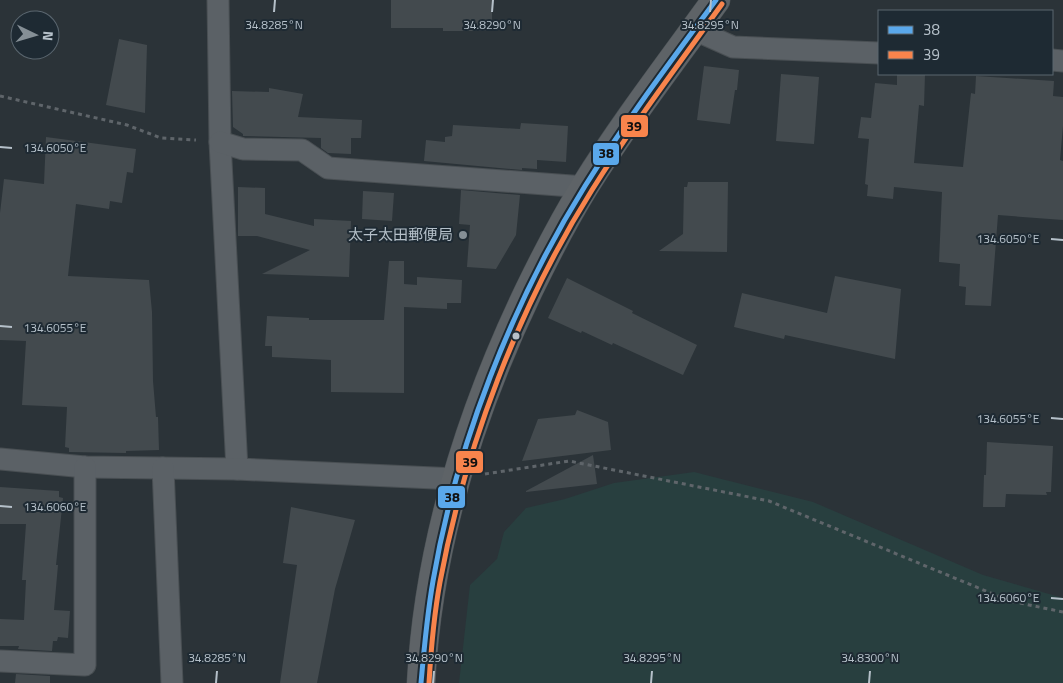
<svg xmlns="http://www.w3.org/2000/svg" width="1063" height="683" font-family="'Titillium Web','Noto Sans JP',sans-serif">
<rect width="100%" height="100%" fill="#2b3338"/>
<path fill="#283f3f" d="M694 472 813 502 983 575 1063 598V683H459L470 585 497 559 504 532 526 508 565 499 614 483Z"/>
<g fill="#434a4e">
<path d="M391 0H492V31H443V28H391Z"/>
<path d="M119 39 147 45 145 113 106 105Z"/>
<path d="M704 66 739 70 737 90H735L730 124 697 120Z"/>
<path d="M781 74 819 77 814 144 776 141Z"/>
<path d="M897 74H925L924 106 919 105 914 163 963 167 971 93 975 94 976 76 1054 81 1053 96 1063 97V126L1060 160 1063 161V220L998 215 991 306 965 305 966 287 959 286 960 264 939 262 942 192 894 187 893 199 867 196 868 185 865 184 869 139 858 138 861 117 871 118 875 83 897 85Z"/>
<path d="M269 88 303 94 298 117 362 120 361 138H351V154L328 153 321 148V138L243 136V134L233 127 232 91 269 92Z"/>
<path d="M521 123 568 126 566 162 537 160V169L522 168V170L424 161 426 140 445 142V137L452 136 453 125 520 129Z"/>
<path d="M46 137 136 149 133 173 127 172 122 203 110 201 109 209 76 204 68 276 149 280 152 312 153 381 156 417H158L159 450 126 451V453L69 452V448L65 447 67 407 22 405 26 341 0 340V213L4 179 44 184Z"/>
<path d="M688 182H728L727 252 659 251 683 234 684 187H687Z"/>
<path d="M238 187 265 188V214L314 226V219L351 221 349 277 262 274 310 250 257 236H238Z"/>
<path d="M461 190 520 195 516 235 496 269 467 267 470 225 459 224Z"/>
<path d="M363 191 394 193 392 221 362 219Z"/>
<path d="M389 261H404V284L417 285V277L462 280 461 303H447V309L404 307V393L331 392V360L272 357V346H265L267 316 309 318V320H384Z"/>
<path d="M835 276 901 289 895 359 785 335 784 339 734 327 742 293 827 313Z"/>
<path d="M567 278 633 311 632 313 697 345 683 375 613 343 612 345 582 331 581 333 548 318Z"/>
<path d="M577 410 608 422 611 450 522 461 538 419 575 415Z"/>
<path d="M987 442 1053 446 1051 492H1046L1047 495 1006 494 1005 507H983L984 475H986Z"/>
<path d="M593 455 597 484 526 492V491Z"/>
<path d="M0 487 59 491V497L63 498 56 565H58L54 610 70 611 68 638 58 637 57 641H53L52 651 18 649 19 646H0V619L24 620 26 580H22L26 524H0Z"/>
<path d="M291 507 355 520 335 589 317 683H280L297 565 283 563Z"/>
<path d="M16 674 50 676V683H15Z"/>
</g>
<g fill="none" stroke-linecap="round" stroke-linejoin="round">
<g stroke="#494f53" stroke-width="23">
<g id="minor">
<path d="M218 0 220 142 237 469"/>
<path d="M695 30 733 47 879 53"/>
<path d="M1052 60 1063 61"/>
<path d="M220 142 243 149 302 150 328 168 585 187"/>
<path d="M0 459 85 467 237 469 456 479"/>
<path d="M163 468 172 683"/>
<path d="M0 661 85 665V467"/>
</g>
</g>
<g stroke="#484f53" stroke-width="29">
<path id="trunk" d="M421 683C428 547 470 413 529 290 546 255 564 220 585 186 625 122 672 61 716 0"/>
</g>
<g stroke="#5f656a" stroke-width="3" stroke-dasharray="4 4" stroke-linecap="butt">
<path d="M0 96 127 125 161 138 196 140"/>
<path d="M485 474 569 461 769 501 1010 601 1063 612"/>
</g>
<use href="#minor" stroke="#5b6166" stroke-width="21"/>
<use href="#trunk" stroke="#5e6367" stroke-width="28"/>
<g stroke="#1e2a33" stroke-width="9">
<path id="bus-1" d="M421 683C424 649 427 615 433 581 456 446 512 303 585 186 625 122 671 61 716 0"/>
</g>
<g stroke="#1e2a33" stroke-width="9">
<path id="bus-2" d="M429 683C431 649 434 615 440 582 465 447 519 306 592 190 632 126 678 65 722 4"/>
</g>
<use href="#bus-1" stroke="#5aa8eb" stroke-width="5"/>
<use href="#bus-2" stroke="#f8844c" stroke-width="5"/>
</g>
<path fill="none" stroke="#b5c0c9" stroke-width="2" d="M274 12 275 0M492 12 493 0M710 12 711 0M0 147 12 148M1051 239 1063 240M0 326 12 327M1051 418 1063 419M0 506 12 507M1051 598 1063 599M216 683 217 671M433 683 434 671M651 683 652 671M869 683 870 671"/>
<circle fill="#858f96" stroke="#1e2a33" stroke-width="2" cx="463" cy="235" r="5"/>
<circle fill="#b5c0c9" stroke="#1e2a33" stroke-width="2" cx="516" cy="336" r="4.5"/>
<g text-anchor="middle" stroke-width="4" stroke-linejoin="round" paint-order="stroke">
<g font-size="15" fill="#b5c0c9" stroke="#1e2a33" text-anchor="end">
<text x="453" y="240">太子太田郵便局</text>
</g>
</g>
<g font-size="12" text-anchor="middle" fill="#b5c0c9" stroke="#1e2a33" stroke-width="4" stroke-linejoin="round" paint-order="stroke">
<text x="274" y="29">34.8285°N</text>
<text x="492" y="29">34.8290°N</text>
<text x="710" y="29">34.8295°N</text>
<text x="55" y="152">134.6050°E</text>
<text x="1008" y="243">134.6050°E</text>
<text x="55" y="332">134.6055°E</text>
<text x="1008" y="423">134.6055°E</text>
<text x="55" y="511">134.6060°E</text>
<text x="1008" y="602">134.6060°E</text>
<text x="217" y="662">34.8285°N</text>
<text x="434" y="662">34.8290°N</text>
<text x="652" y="662">34.8295°N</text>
<text x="870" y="662">34.8300°N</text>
</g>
<g stroke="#1e2a33" stroke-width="2">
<rect x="620" y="114" width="29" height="24" rx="5" fill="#f8844c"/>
<rect x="592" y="142" width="28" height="24" rx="5" fill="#5aa8eb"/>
<rect x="455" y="450" width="29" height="24" rx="5" fill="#f8844c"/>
<rect x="437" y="485" width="29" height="24" rx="5" fill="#5aa8eb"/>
</g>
<g font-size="14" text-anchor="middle" font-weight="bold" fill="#111">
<text x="634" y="131">39</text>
<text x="606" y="158">38</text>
<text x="470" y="467">39</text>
<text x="452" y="502">38</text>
</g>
<rect x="878" y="10" width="175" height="65" fill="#1e2a33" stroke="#5a666f"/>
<rect x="888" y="26" width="25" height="8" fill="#5aa8eb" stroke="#5a666f"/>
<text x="923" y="35" font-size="15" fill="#b5c0c9">38</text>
<rect x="888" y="51" width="25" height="8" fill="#f8844c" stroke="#5a666f"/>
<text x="923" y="60" font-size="15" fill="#b5c0c9">39</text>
<g transform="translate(35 35) rotate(95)"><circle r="24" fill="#1e2a33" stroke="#5a666f"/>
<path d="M0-4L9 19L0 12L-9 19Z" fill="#858f96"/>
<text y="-8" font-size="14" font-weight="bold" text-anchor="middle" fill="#b5c0c9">N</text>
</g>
</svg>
